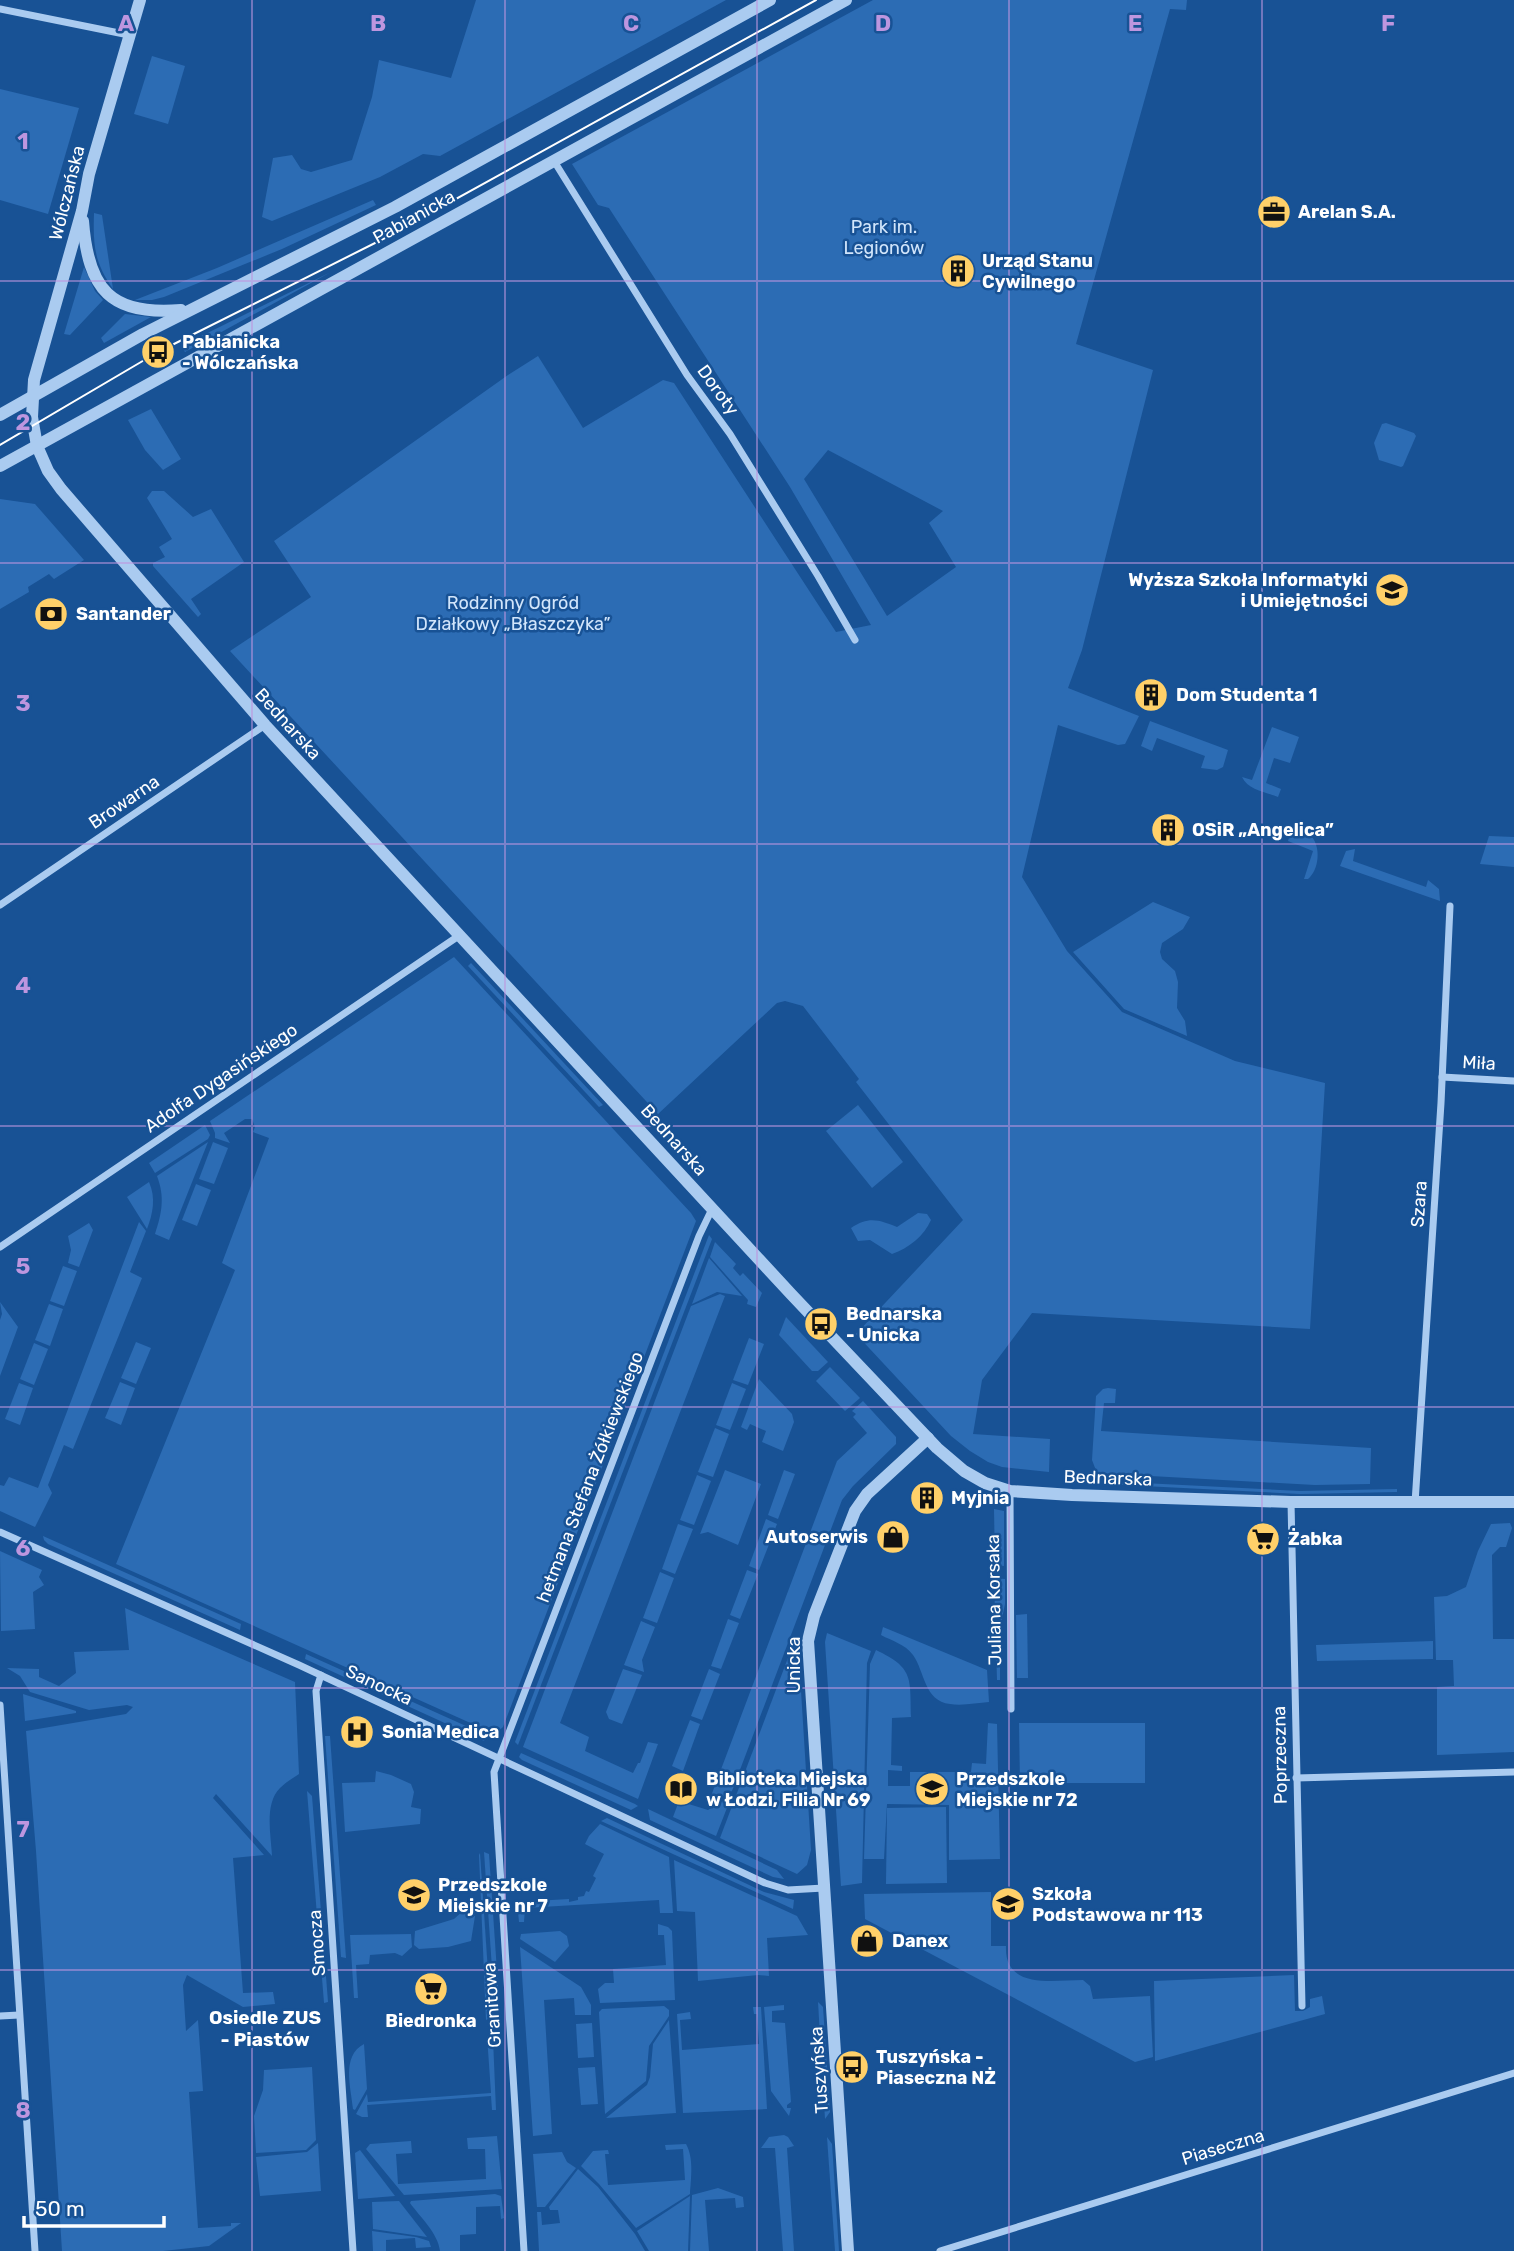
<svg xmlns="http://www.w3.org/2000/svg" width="1514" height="2251" font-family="Rubik,sans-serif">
<rect width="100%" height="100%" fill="#185295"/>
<g fill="#2c6cb4" fill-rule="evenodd">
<path d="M476 0H726L440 156 423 154 380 177 272 221 262 217 273 158 292 155 301 169 311 172 352 160 372 97 379 60 451 78Z"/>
<path d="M873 0H1187L1186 10 1170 9 1076 344 1153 370 1082 650 1068 688 1139 716 1125 744 1118 745 1058 725 1022 877 1067 951 1122 1012 1235 1061 1325 1083 1310 1329 1032 1313 982 1380 973 1434 1050 1439 1049 1472 1002 1467 988 1462 970 1451 951 1436 856 1334 963 1220 856 1082 859 1079 803 1006 785 1001 777 1003 658 1114 230 651 311 597 274 541 508 375 538 356 583 428 663 380 674 383 836 632 871 625 790 487 609 208 598 205 572 164ZM828 450 943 511 929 523 956 567 887 616 804 479Z"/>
<path d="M152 56 185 66 168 124 134 114Z"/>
<path d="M0 89 79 108 48 214 0 200Z"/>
<path d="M373 200 376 205 282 249 164 297 152 300H135L217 268Z"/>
<path d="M94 213 102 215 113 289C94 262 93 245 94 213Z"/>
<path d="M84 267 95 291 103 300 70 335 64 334Z"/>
<path d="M331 272 185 352 181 346Z"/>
<path d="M125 314 151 317 104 343 101 338Z"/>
<path d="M151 409 181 459 163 470 145 450 128 420Z"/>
<path d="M1386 423 1414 433 1416 436 1403 466 1401 467 1379 460 1374 443 1382 424Z"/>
<path d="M152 491H164L193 517 211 509 244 562 191 599 201 614 198 617 153 566V563L165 557 159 547 172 539 147 498Z"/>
<path d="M0 499 35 504 84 560 54 579 49 574 28 587 29 592 0 609Z"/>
<path d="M1150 721 1228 750 1223 767 1217 770 1201 768 1205 756 1157 738 1152 751 1141 746Z"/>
<path d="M1272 727 1299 737 1290 763 1274 758 1266 783 1281 789 1278 797C1266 792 1248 790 1242 777L1252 780Z"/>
<path d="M1293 824C1300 827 1307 831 1312 837 1321 848 1319 870 1308 879H1304L1313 851 1288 841Z"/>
<path d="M1489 836 1514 837V867L1480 864Z"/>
<path d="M1355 849 1353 861 1426 887 1428 880 1439 889 1440 901 1340 866 1346 851Z"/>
<path d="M1153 902 1190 917 1183 929 1162 943 1160 952 1162 959 1175 971 1178 982 1177 1008 1185 1021 1187 1036 1124 1009 1073 952Z"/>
<path d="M454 957 691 1213 696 1221 503 1727 495 1734 116 1564 235 1270 222 1263 269 1138 253 1132 255 1127 252 1119H245L224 1133 230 1143 215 1138V1133L210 1121Z"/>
<path d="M471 963 603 1105 599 1107 468 966Z"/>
<path d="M858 1105 903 1162 872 1188 826 1131Z"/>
<path d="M205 1125 210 1135 208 1139 155 1173 149 1163Z"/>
<path d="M208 1142 169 1240 155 1234C162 1213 165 1197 157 1176Z"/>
<path d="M213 1142 228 1148 214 1184 199 1179Z"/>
<path d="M149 1182C156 1198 153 1213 147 1229L127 1197Z"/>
<path d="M196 1184 211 1190 197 1226 182 1220Z"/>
<path d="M918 1213 927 1214 931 1220C924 1236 909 1248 892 1254L870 1240 858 1241 851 1228C869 1216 879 1220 897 1227Z"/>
<path d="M139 1222 146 1231 130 1272 142 1278 73 1449 64 1445 48 1485 52 1493 35 1527 0 1511V1485L4 1486 9 1477 38 1488Z"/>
<path d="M89 1223 93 1230 79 1267 68 1263 71 1250 68 1236Z"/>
<path d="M709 1235 712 1239 518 1745 515 1742Z"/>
<path d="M715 1242 736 1264 733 1268 740 1276 743 1273 762 1293 756 1307 747 1304 748 1300 710 1257Z"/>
<path d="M709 1258 742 1296 717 1292 692 1304Z"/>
<path d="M63 1266 77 1271 64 1306 50 1301Z"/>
<path d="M720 1294 725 1296 560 1723 589 1737 585 1751 633 1773 638 1763H640L648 1742 658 1744 638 1799 523 1747 691 1306Z"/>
<path d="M0 1302 18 1327 0 1376V1320L2 1314Z"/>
<path d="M49 1304 63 1309 50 1346 35 1340Z"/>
<path d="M786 1317 828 1362 818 1371H812L779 1335Z"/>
<path d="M749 1338 764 1344 748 1385 733 1380Z"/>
<path d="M136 1342 151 1348 136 1384 121 1378Z"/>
<path d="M34 1343 48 1349 34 1385 20 1379Z"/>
<path d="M830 1367 860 1398 845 1411 816 1381Z"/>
<path d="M759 1379 792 1414 794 1422 783 1451 762 1442 766 1431 750 1424 747 1430 741 1427Z"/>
<path d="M120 1382 135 1388 121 1425 105 1418Z"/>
<path d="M19 1383 33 1388 20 1425 5 1419Z"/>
<path d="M732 1383 746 1389 730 1430 716 1425Z"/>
<path d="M1108 1388 1116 1389 1115 1403H1104L1101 1431 1371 1448 1370 1484 1315 1485 1097 1473 1092 1460 1096 1396 1103 1389Z"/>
<path d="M863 1401 896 1437V1444L853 1486 842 1500 732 1791 710 1804H708L837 1461 867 1433 853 1417 856 1414 852 1411Z"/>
<path d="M715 1428 729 1434 713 1477 698 1472Z"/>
<path d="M725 1470 761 1484 738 1545 708 1532 700 1534Z"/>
<path d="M784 1470 795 1474 778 1519 768 1515Z"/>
<path d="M697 1475 711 1481 694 1525 680 1520Z"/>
<path d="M1103 1481 1300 1491 1397 1489V1492L1300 1494 1104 1484Z"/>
<path d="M994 1509 1004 1511V1566L995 1565Z"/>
<path d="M766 1519 777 1524 759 1570 749 1566Z"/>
<path d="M1510 1523 1512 1528 1506 1547H1500L1492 1555 1493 1639H1514V1752L1437 1755V1687L1454 1686 1453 1660H1436L1434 1597 1447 1596 1466 1587 1478 1551 1491 1524Z"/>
<path d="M678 1524 693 1529 675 1574 662 1569Z"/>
<path d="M43 1536 241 1624 240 1630 48 1544 44 1540Z"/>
<path d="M0 1551 42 1570 39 1577 44 1585 33 1592 35 1629 1 1631Z"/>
<path d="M747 1570 758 1574 740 1619 730 1615Z"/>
<path d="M660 1572 674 1578 657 1623 643 1618Z"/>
<path d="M994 1578 1005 1579V1604L1000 1628V1680H997Z"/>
<path d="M125 1608 295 1682 299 1774C293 1778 286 1782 280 1788 264 1804 271 1835 272 1856L216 1794 213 1798 264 1855 233 1858 243 1993 273 1992 275 2004 243 2007 187 1975 183 1985 186 2031 198 2020 203 2091 189 2092 198 2228 231 2226V2223H241L209 2246 163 2251H62L36 1851 26 1731 126 1714 133 1707 127 1705 89 1710 30 1692 20 1676 7 1668 39 1669V1677L59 1686 76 1673 74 1652 129 1650Z"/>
<path d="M1027 1614 1028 1678H1017L1016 1615Z"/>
<path d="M728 1619 739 1623 721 1669 711 1666Z"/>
<path d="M641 1621 655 1627 642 1660 644 1672 624 1665Z"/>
<path d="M883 1627 987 1670 989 1702C977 1703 962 1706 950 1704 924 1701 925 1672 913 1655 905 1644 892 1641 881 1635Z"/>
<path d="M827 1633 871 1651 867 1663 862 1883 841 1886 825 1642Z"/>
<path d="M1433 1641V1659L1317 1661 1316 1645Z"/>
<path d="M794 1642 798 1643 811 1850 807 1865 797 1874 720 1838Z"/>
<path d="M876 1650C914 1668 910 1678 911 1717L892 1718 891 1765 902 1766V1771L888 1770V1786H910V1772H971L972 1763 986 1764 988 1723 997 1724 1000 1859 949 1860V1805L887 1804 884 1859H864L870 1664Z"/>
<path d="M306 1654 486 1735 484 1741 305 1659Z"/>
<path d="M623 1669 642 1675 622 1724 609 1719 606 1712Z"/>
<path d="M709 1669 720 1674 702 1720 691 1716Z"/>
<path d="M23 1694 76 1711V1713L25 1721Z"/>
<path d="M690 1720 700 1724 683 1771 672 1766Z"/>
<path d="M1019 1723H1145V1783H1020Z"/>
<path d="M325 1736H330L346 1958 341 1957Z"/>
<path d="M521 1753 635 1804 638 1806 631 1810 522 1760 519 1757Z"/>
<path d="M376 1771 391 1775 411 1784 414 1792 411 1807 421 1809 420 1824 345 1832 342 1783 375 1782Z"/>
<path d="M307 1791 312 1796 328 2002 324 2003Z"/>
<path d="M732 1795 716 1836 673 1817 679 1801 708 1810Z"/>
<path d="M946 1807 947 1883 886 1884 887 1808Z"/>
<path d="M648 1809 777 1870 784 1879 773 1877 650 1820Z"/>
<path d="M607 1818 764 1892 794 1900 793 1909 601 1821Z"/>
<path d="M600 1824 669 1857 673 1913H660L659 1900 525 1908 524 1922H519L517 1902 569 1899V1902L578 1900V1897L584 1896 586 1891 589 1892 596 1878 593 1876 604 1854 585 1844 589 1836Z"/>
<path d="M484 1852 489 1854 499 2001 495 2012Z"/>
<path d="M480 1853 491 2017 486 2020 479 1855Z"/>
<path d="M674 1860 797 1916 808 1935 767 1938 769 1976 758 1975 698 1981 695 1912 677 1911Z"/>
<path d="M991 1892V1946H1006C1004 1990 1053 1980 1083 1980L1090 1986 1093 1999 1150 1996 1153 2057 1135 2062 865 1919 864 1894Z"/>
<path d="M463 1911 475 1916 471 1941 448 1947 419 1949 414 1945 415 1931 454 1919Z"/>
<path d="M658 1924 668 1927 672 1931 675 2000 600 2003 598 1989 605 1983H614L613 1969 666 1965 664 1935H658Z"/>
<path d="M560 1931 567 1936 569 1946 555 1962 520 1939 521 1934Z"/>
<path d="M411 1934 412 1947 402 1956 395 1953 370 1955 369 1964 356 1965 358 1998H354L350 1935Z"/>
<path d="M520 1947 581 1987 591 2005V2015H575L574 1998 544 2000 552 2134 533 2136Z"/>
<path d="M1294 1975 1295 2011H1303L1310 2007V1999L1322 1996 1325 2014 1155 2061 1154 1981Z"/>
<path d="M818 2002 823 2007 830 2112 825 2119Z"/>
<path d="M784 2005V2010L772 2011V2022L785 2023 791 2102 787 2105V2108H791L789 2116 771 2091 764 2007Z"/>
<path d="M664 2006 669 2010V2016L649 2046 646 2081 605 2114 599 2012 602 2009Z"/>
<path d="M753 2007H761L767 2109 683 2113 677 2014 690 2012 691 2019 680 2020 682 2050 759 2044 757 2014H754Z"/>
<path d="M669 2020 676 2113 606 2118 647 2085 650 2077 653 2044Z"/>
<path d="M592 2023 594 2057 578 2058 576 2024Z"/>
<path d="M487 2036 493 2039 496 2110H492L491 2096 367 2105 368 2117H362L356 2114 367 2094 368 2102 491 2093Z"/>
<path d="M364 2044 367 2089 355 2110 353 2109C351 2087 341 2056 364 2044Z"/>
<path d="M312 2067 316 2140 306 2150 256 2153 254 2116 263 2090 264 2070Z"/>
<path d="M595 2067 598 2104 581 2105 578 2068Z"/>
<path d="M784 2135 788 2137 794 2146 787 2148 794 2251H783L775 2148H761L769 2137Z"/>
<path d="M497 2136 502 2189 404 2195 366 2149 370 2144 411 2141 412 2153 396 2154 398 2184 486 2179 485 2149H468L467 2138Z"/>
<path d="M827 2137 832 2144 839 2251H835Z"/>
<path d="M318 2143 321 2191 260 2196 256 2157 307 2152Z"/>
<path d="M686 2144C694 2158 691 2178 690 2194L636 2228 599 2184 581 2166 593 2151 608 2150 609 2154H605L608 2185 685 2180 683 2149 666 2150 665 2145Z"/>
<path d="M360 2150 395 2196 358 2199 355 2153Z"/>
<path d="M562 2152 567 2162 576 2168 545 2207H537L533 2154Z"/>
<path d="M578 2169 598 2187 635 2234 645 2251H539L537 2212H541L542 2225 560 2223 558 2210H550L549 2207Z"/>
<path d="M718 2188 743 2197 744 2207 736 2208 735 2198 705 2200 709 2251H690L692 2195Z"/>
<path d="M495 2194 501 2196 504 2218 501 2219 500 2206 476 2207V2234L460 2235V2251H440C438 2233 420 2217 410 2203L411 2201Z"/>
<path d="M690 2196 688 2251H649L637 2231Z"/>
<path d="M399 2201 427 2237 373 2229 372 2202Z"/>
<path d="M372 2231 416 2237 429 2241 431 2247 416 2248 415 2238 386 2240V2251H373Z"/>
</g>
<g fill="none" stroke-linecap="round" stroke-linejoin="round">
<g stroke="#aacbf0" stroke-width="7">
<path d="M0 9 129 35"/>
<path d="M554 161 687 375 730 434 818 576 855 640"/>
<path d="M0 905 265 725"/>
<path d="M1442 1077 1514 1081"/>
<path d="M0 1247 460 935"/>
<path d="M1010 1491 1011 1709"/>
<path d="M1291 1502 1302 2006"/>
<path d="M1415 1503 1441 1103 1450 906"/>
<path d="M0 1532 299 1665 765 1883 788 1890 824 1888"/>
<path d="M321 1675 316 1691 353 2251"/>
<path d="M0 1705 35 2251"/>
<path d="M1296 1778 1514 1772"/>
<path d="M0 2016 19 2015"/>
<path d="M524 2251 494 1772 699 1236 712 1209"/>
<path d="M940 2251 1514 2073"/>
</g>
<g stroke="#aacbf0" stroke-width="12">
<path d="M140 0 89 174 82 211 34 380 32 417 37 446 48 471 61 489 265 725 791 1294 937 1448 964 1471 985 1483 1010 1491 1072 1495 1291 1502H1514"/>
<path d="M83 221C88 290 111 316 181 310"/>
<path d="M0 415 143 334 395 207 770 0"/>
<path d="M0 466 846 0"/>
<path d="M848 2251 808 1641 814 1616 855 1511 867 1494 928 1438"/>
</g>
<path stroke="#fff" stroke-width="2" d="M0 445 158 352 387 237 816 0"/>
</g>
<path fill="none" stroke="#bd96df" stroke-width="2" stroke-opacity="0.55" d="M252 0V2251M505 0V2251M757 0V2251M1009 0V2251M1262 0V2251M0 281H1514M0 563H1514M0 844H1514M0 1126H1514M0 1407H1514M0 1688H1514M0 1970H1514"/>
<defs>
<g id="office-disc" transform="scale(1.75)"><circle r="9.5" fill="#ffd069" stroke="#185295"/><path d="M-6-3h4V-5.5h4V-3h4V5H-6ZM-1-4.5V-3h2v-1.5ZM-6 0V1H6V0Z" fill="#111"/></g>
<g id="building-disc" transform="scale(1.75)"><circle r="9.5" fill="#ffd069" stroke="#185295"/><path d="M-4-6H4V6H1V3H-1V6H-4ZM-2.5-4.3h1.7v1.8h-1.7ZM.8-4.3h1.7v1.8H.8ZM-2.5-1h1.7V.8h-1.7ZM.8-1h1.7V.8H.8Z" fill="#111"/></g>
<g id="bus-disc" transform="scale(1.75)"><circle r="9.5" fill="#ffd069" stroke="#185295"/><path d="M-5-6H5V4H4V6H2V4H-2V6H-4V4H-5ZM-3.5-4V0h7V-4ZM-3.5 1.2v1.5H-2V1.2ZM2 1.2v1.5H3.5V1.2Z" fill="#111"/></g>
<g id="university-disc" transform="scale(1.75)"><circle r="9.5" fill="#ffd069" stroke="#185295"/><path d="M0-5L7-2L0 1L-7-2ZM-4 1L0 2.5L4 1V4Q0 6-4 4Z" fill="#111"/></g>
<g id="bank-disc" transform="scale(1.75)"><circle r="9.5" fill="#ffd069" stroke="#185295"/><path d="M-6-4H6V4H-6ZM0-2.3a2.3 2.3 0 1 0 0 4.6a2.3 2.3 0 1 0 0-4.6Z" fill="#111"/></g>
<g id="shop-disc" transform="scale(1.75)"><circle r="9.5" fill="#ffd069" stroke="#185295"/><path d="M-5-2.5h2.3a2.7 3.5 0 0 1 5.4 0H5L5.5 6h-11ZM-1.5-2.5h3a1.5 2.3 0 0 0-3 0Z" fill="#111"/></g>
<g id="supermarket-disc" transform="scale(1.75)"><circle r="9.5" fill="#ffd069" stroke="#185295"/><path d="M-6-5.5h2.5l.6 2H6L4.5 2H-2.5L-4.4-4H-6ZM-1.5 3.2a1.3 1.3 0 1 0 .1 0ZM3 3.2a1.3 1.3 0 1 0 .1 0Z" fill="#111"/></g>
<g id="hospital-disc" transform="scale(1.75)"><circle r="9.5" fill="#ffd069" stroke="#185295"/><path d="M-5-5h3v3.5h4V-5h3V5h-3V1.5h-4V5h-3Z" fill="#111"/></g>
<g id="library-disc" transform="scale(1.75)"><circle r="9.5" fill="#ffd069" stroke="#185295"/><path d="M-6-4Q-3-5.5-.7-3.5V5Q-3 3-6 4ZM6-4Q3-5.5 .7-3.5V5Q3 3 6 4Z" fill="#111"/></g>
<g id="school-disc" transform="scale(1.75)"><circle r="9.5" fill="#ffd069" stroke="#185295"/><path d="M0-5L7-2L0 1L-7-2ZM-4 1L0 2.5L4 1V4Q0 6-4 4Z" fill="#111"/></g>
</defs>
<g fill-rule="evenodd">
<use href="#office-disc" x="1274" y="212"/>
<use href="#building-disc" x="958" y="271"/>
<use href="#bus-disc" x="158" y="352"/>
<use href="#university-disc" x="1392" y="590"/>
<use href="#bank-disc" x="51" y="614"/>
<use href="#building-disc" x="1151" y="695"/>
<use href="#building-disc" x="1168" y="830"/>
<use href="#bus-disc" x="821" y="1324"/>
<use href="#building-disc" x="927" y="1498"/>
<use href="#shop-disc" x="893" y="1537"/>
<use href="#supermarket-disc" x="1263" y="1539"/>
<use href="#hospital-disc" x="357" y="1732"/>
<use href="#library-disc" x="681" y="1789"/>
<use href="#school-disc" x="932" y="1789"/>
<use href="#school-disc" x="414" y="1895"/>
<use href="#school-disc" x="1008" y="1904"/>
<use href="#shop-disc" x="867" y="1941"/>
<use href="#supermarket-disc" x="431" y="1989"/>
<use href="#bus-disc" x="852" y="2067"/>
</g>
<g text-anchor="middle" stroke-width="5" stroke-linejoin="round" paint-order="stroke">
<g font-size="18" fill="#fff" stroke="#185295">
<text transform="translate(67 193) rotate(-76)" y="6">Wólczańska</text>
<text transform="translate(414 217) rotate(-29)" y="6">Pabianicka</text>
<text transform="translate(718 390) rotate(54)" y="6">Doroty</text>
<text transform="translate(288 724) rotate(48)" y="6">Bednarska</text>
<text transform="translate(124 802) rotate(-34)" y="6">Browarna</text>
<text transform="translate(1479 1063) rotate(3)" y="6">Miła</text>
<text transform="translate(221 1078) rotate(-34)" y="6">Adolfa Dygasińskiego</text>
<text transform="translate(674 1140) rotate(48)" y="6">Bednarska</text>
<text transform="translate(1419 1204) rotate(-86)" y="6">Szara</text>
<text transform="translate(590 1477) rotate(-69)" y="6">hetmana Stefana Żółkiewskiego</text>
<text transform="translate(1108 1478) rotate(2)" y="6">Bednarska</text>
<text transform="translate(994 1600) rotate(-91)" y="6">Juliana Korsaka</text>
<text transform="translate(794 1665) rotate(-90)" y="6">Unicka</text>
<text transform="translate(379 1685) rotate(25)" y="6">Sanocka</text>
<text transform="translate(1280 1755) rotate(-91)" y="6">Poprzeczna</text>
<text transform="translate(317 1943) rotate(-94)" y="6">Smocza</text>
<text transform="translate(492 2005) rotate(-94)" y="6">Granitowa</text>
<text transform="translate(819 2070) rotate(-94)" y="6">Tuszyńska</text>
<text transform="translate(1223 2147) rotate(-17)" y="6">Piaseczna</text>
</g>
<g font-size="18" font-weight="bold" fill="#fff" stroke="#185295" text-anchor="start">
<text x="1298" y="218">Arelan S.A.</text>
<text x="982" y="267">Urząd Stanu<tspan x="982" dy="21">Cywilnego</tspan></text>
<text x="182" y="348">Pabianicka<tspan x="182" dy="21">- Wólczańska</tspan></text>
<text x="1368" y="586" text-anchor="end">Wyższa Szkoła Informatyki<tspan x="1368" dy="21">i Umiejętności</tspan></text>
<text x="76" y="620">Santander</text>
<text x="1176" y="701">Dom Studenta 1</text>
<text x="1192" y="836">OSiR „Angelica”</text>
<text x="846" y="1320">Bednarska<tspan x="846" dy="21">- Unicka</tspan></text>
<text x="951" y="1504">Myjnia</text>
<text x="868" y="1543" text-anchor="end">Autoserwis</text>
<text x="1288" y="1545">Żabka</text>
<text x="382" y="1738">Sonia Medica</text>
<text x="706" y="1785">Biblioteka Miejska<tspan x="706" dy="21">w Łodzi, Filia Nr 69</tspan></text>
<text x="956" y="1785">Przedszkole<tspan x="956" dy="21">Miejskie nr 72</tspan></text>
<text x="438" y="1891">Przedszkole<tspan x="438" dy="21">Miejskie nr 7</tspan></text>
<text x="1032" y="1900">Szkoła<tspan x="1032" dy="21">Podstawowa nr 113</tspan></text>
<text x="892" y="1947">Danex</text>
<text x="431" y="2027" text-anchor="middle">Biedronka</text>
<text x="876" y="2063">Tuszyńska -<tspan x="876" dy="21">Piaseczna NŻ</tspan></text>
</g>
<g font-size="18" fill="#d1e5fb" stroke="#185295">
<text x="884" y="233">Park im.<tspan x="884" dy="21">Legionów</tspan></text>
<text x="513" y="609">Rodzinny Ogród<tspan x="513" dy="21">Działkowy „Błaszczyka”</tspan></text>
</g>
<g font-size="19" font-weight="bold" fill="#fff" stroke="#185295">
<text x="265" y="2024">Osiedle ZUS<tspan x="265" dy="22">- Piastów</tspan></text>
</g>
</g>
<g font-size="23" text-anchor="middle" font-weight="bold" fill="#bd96df" stroke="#185295" stroke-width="5" stroke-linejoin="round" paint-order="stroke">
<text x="126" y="31">A</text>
<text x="378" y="31">B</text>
<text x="631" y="31">C</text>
<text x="883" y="31">D</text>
<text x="1135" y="31">E</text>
<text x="1388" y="31">F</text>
<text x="23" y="149">1</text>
<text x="23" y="430">2</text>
<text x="23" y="711">3</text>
<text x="23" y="993">4</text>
<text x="23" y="1274">5</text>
<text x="23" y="1556">6</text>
<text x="23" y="1837">7</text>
<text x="23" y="2118">8</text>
</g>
<path d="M24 2216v10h140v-10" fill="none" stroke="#ffffff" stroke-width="3.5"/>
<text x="35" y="2216" font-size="21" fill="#ffffff" stroke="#185295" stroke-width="5" paint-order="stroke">50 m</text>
</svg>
